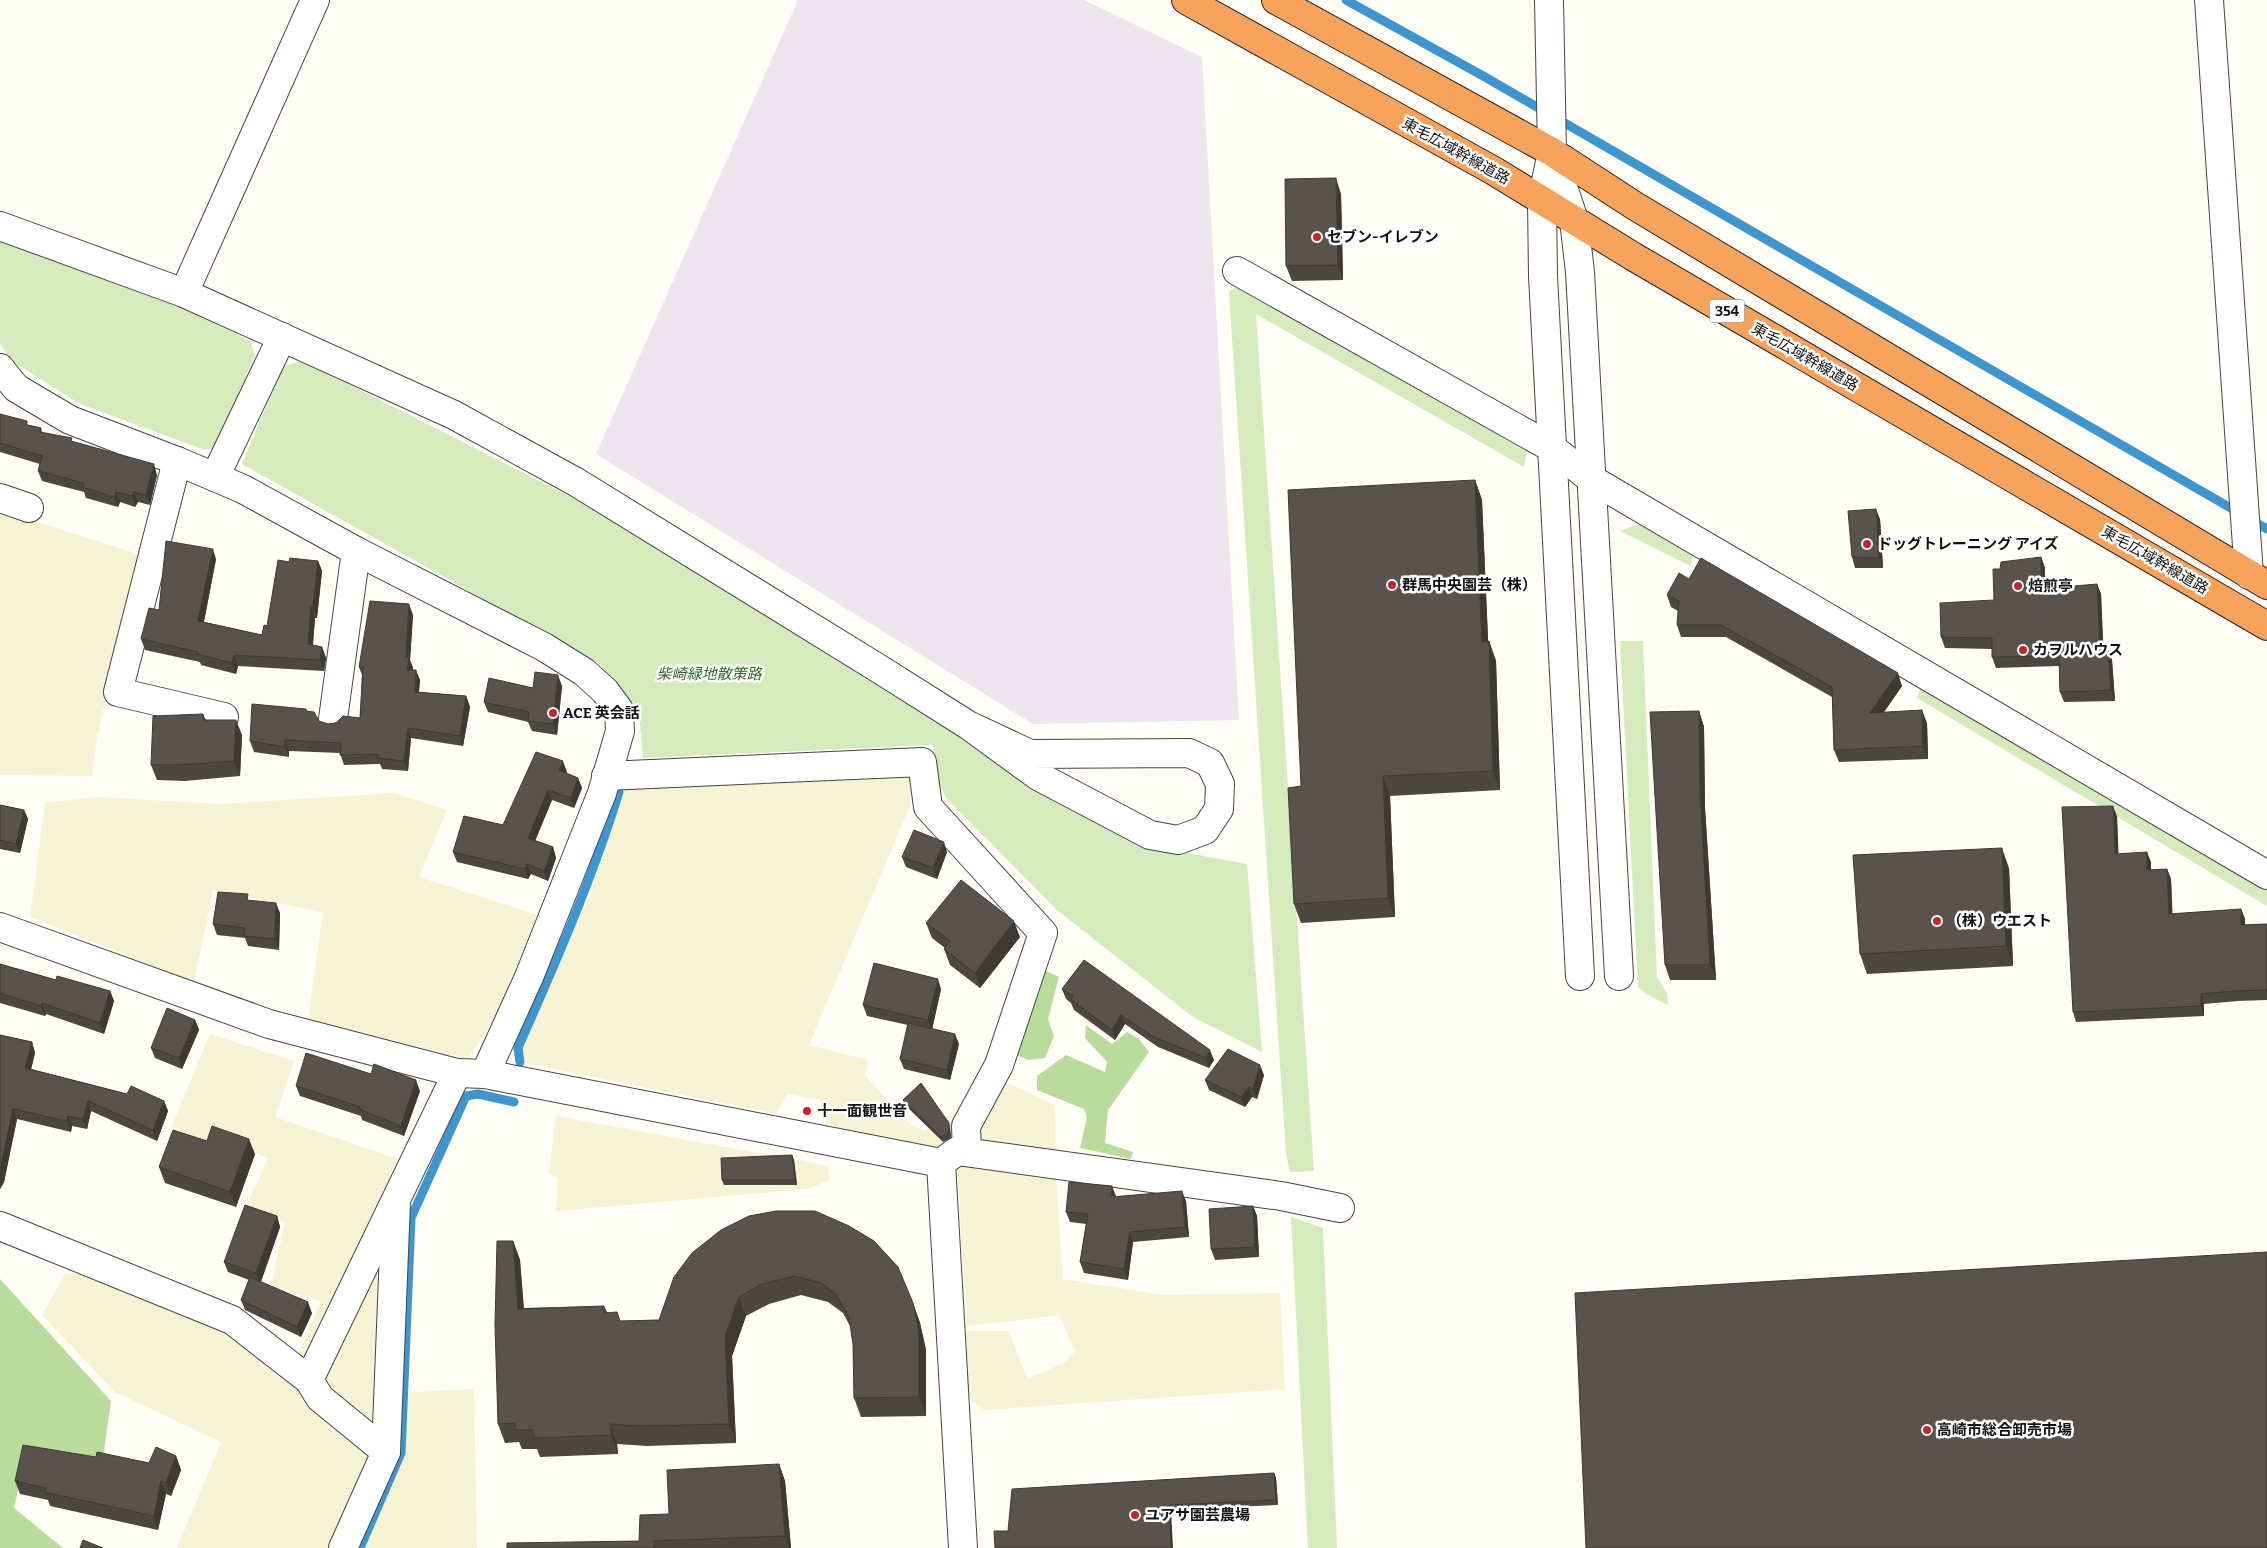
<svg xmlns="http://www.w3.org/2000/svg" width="2267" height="1548" font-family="Bitter,'Noto Sans JP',serif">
<rect width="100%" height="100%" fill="#fffdf5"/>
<path fill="#eee6ef" d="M798 0H1084L1202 57 1239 720 1033 724 596 454Z"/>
<g fill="#f6f3d4">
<path d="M0 510 138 554 97 738 92 776 0 775Z"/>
<path d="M911 771 910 806 809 1045 868 1060 865 1076 910 1124 924 1131 957 1111 1002 1080 1055 1105 1056 1179 1063 1279 1163 1295 1280 1293 1285 1389 984 1410 968 1397 966 1331H1009L1027 1379 1066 1362 1075 1351 1059 1315 967 1326 958 1177 922 1146 825 1124 827 1101 787 1094 776 1114 525 1063 522 1049 594 885 624 784Z"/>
<path d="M393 793 447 810 419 877 537 915 496 1016 468 1059 308 1019 323 912 213 890 194 982 30 917 45 803 98 797 221 804Z"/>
<path d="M210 1034 294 1061 275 1117 398 1159 369 1222 386 1244 378 1394 474 1389 477 1548H177L221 1442 115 1392 42 1315 65 1274H85L297 1357 321 1302 271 1285 285 1222 247 1205 268 1158 213 1135 209 1143 171 1128Z"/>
<path d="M556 1116 828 1166 829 1180 808 1189 556 1211 558 1178 549 1173Z"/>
</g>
<g fill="#d5ebbd">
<path d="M0 240 166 299 250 341 255 355 215 448 205 450 80 404 10 360 0 343Z"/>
<path d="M1237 287H1249L1527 451 1524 467 1256 314 1314 1171 1290 1172 1286 1154 1229 292Z"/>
<path d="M303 361 585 504 1149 846 1247 864 1262 1052 1193 1017 1057 910 946 798 938 781 933 745 643 758 639 713 600 664 242 464 283 366Z"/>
<path d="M1642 523 1696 551 1690 566 1620 531Z"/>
<path d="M1620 641H1643L1657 977 1667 993 1668 1005 1648 995 1638 987Z"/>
<path d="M1921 686 2267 888V906L1917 698Z"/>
<path d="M1291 1217 1323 1228 1337 1548H1308Z"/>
</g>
<g fill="#b9dc9c">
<path d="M1042 969 1059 977 1048 1019 1054 1036 1045 1058 1029 1060 1010 1053Z"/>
<path d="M1086 1025 1112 1044 1127 1032 1139 1039 1149 1052 1108 1110 1105 1143 1133 1152 1131 1159 1080 1148 1087 1117 1084 1109 1037 1090V1076L1066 1055 1105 1072 1107 1062 1085 1038Z"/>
<path d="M0 1279 111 1401 102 1465 27 1450 14 1508 63 1548H0Z"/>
</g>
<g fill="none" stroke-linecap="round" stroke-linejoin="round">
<g stroke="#3f96cf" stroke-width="9">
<path d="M1346 0 1485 77 2267 529"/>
<path d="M520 1062 518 1048C555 964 592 880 619 792"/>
<path d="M360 1548 401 1453 411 1218 466 1096 478 1094 514 1102"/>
</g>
<g stroke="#444" stroke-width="30">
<g id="minor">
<path d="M1549 0 1552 152 1542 200 1543 276 1580 976"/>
<path d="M2209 0 2249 575"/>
<path d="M1552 154 1574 220 1580 272 1619 976"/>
<path d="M0 226 184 293 454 415 576 482 881 670 968 725 1038 776 1150 835 1178 840 1205 830 1219 809 1220 784 1210 763 1189 753 1030 754 968 725"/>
<path d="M1237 271 1552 448 1591 479 2267 875"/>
<path d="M184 293 315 0"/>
<path d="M0 368 16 388 70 420 177 461 243 489 356 551 544 647 584 672 605 691 619 710 620 731 602 793 529 977 485 1074"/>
<path d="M177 461 118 692 224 717"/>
<path d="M215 477 282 337"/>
<path d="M0 498 29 508"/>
<path d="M333 719 356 551"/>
<path d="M606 776 922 762 928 807 1043 933 999 1065 966 1126 967 1152"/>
<path d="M0 927 269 1024 457 1073 485 1074 941 1163 957 1151 1281 1196 1340 1208"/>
<path d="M941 1163 963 1548"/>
<path d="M0 1226 232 1320 309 1380 320 1398 386 1452"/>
<path d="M309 1380 457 1073"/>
<path d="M343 1548 386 1452 396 1202"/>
</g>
</g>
<g stroke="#222" stroke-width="30">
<g id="highway">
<path d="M1186 0 1494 171 1634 257 2267 626"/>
<path d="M1276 0 1552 152 1635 206 2267 585"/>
</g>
</g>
<use href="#minor" stroke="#fff" stroke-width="28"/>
<use href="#highway" stroke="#f5a25d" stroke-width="28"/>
</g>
<g fill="#4d4742">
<path d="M1341 194 1343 280 1292 281 1286 266Z"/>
<path d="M0 414 29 425 41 428 42 432 73 442 157 475 150 505 138 502 135 507 120 502 118 507 86 498 84 492 42 481 38 471 40 464 0 452Z"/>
<path d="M1475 480 1482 500 1488 641H1489L1496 661 1500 790 1390 796 1395 917 1301 923 1294 904 1301 786Z"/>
<path d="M1880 519 1883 568H1855L1852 557Z"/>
<path d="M2041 557 2045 568V589L2097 584 2101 594 2103 650 2112 660 2115 701 2064 702 2060 692 2059 666 1996 668 1992 657V649L1945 648 1941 637 1994 600 2000 569Z"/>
<path d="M216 559 204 622 262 635 267 626 289 562 318 561 322 571 317 618H315L313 645 322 647 326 658 324 671 238 666 236 674 201 665 200 662 145 650 141 639 159 610Z"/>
<path d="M1689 579 1902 686 1884 712 1927 723 1928 759 1839 762 1834 750 1832 697 1726 637H1681L1677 625 1678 611 1671 607 1667 595Z"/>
<path d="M413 615 410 660 413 668V670L420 680 419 692 466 696 470 707 463 746 411 738 408 771 382 769 380 764 344 765 340 753 289 751V757L254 752 250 741 306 709 307 711 319 721 328 724 360 718 362 675 359 667Z"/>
<path d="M562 686 557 735 532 731 528 722 488 712 484 702 533 688Z"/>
<path d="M1699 711 1704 727 1705 808 1716 980H1670L1665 965Z"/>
<path d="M203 714 206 720 242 735 240 776 185 781 157 780 151 765Z"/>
<path d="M567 772 566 773 578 778 582 788 574 808 552 800 535 841 553 847 556 858 548 881 531 874 528 879 457 862 453 852 503 825Z"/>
<path d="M0 805 24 810 28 819 20 853 0 849Z"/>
<path d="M2117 816 2118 854 2151 862V870L2167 869 2171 879 2172 914 2241 909 2245 919V925L2267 924V1000L2238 1001 2204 1004V1016L2076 1022 2073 1012Z"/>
<path d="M947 852 937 879 906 867 902 857Z"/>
<path d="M2009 868 2013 966 1867 974 1860 954Z"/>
<path d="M250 901 280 913 279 950 248 946 245 938 217 935 213 924Z"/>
<path d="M926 923 1020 937 980 988 950 965 944 949 945 948 932 938Z"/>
<path d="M1084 960 1214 1060 1209 1068 1158 1047 1125 1024 1115 1040 1074 1010 1071 1003 1066 999 1062 989Z"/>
<path d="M0 964 56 980 110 991 114 1001 104 1034 46 1014 45 1016 0 1003Z"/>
<path d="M941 989 932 1029 959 1044 950 1080 904 1069 900 1059 908 1025 867 1016 863 1005Z"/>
<path d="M195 1020 199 1030 182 1069 155 1058 151 1048Z"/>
<path d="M0 1035 32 1042 35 1053 31 1069 127 1094 164 1101 168 1111 157 1141 91 1111 87 1129 72 1126 71 1132 17 1119 4 1182 0 1189Z"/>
<path d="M1264 1075 1257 1099 1252 1097 1245 1107 1209 1090 1205 1080Z"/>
<path d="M296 1086 420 1091 404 1136 362 1120 361 1116 300 1096Z"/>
<path d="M903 1100 950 1128 951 1138 943 1142 905 1105Z"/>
<path d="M207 1141 255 1154 236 1207 165 1183 159 1167Z"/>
<path d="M792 1155 794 1160 797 1185H724L722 1180Z"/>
<path d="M1116 1196 1186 1201 1189 1237 1133 1242 1128 1280 1084 1273 1080 1262 1086 1224 1070 1222 1066 1212Z"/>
<path d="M1253 1206 1257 1216 1259 1257 1215 1260 1211 1249Z"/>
<path d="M277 1216 280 1227 261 1282 312 1313 301 1337 245 1310 241 1300 249 1280 228 1272 224 1262Z"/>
<path d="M721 1230 913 1303 920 1323 926 1350V1416L861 1417 854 1398 853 1344 850 1326 843 1313 828 1302 801 1295 769 1304 746 1316 732 1356 736 1443 647 1446 617 1444 618 1454 540 1457 537 1449H522L519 1442 505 1443 498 1424 513 1241 520 1260 524 1308 604 1306 607 1312 620 1321 659 1320Z"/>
<path d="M176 1456 181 1470 171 1496 166 1494 158 1530 50 1506 48 1500 20 1494 15 1481 96 1457 149 1463Z"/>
<path d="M779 1464 785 1481 791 1548H507L639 1541 669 1514Z"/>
<path d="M1274 1473 1276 1478 1278 1505 1171 1510 1008 1531Z"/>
</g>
<g fill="#3f3936">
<path d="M1336 178 1341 194 1343 280 1338 265Z"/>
<path d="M154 464 157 475 150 505 146 495Z"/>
<path d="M1475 480 1482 500 1489 661 1482 642Z"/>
<path d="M116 492 120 502 118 507 114 497Z"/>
<path d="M134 492 138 502 135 507 132 496Z"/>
<path d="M1876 509 1880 519 1883 568 1879 558Z"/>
<path d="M213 549 216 559 202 631 198 621Z"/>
<path d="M2041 557 2045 568V599L2041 589Z"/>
<path d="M318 561 322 571 317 618 313 608Z"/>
<path d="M2097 584 2101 594 2104 660 2100 650Z"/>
<path d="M409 604 413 615 410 660 413 668 411 680 407 670 406 657Z"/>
<path d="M311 607 315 618 312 655 308 644Z"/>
<path d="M1489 641 1496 661 1500 790 1493 771Z"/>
<path d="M322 647 326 658 324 671 320 660Z"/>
<path d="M2108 650 2112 660 2115 701 2111 690Z"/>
<path d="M234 655 238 666 236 674 232 663Z"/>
<path d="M416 670 420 680 418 702 415 692Z"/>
<path d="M1898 673 1902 686 1875 725 1870 713Z"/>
<path d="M558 675 562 686 557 735 553 724Z"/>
<path d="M466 696 470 707 463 746 460 736Z"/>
<path d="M1922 710 1927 723 1928 759 1923 746Z"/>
<path d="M1699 711 1704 727 1705 808 1716 980 1710 965 1700 792Z"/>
<path d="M236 720 242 735 240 776 234 761Z"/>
<path d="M408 728 411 738 408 771 404 761Z"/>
<path d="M285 740 289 751V757L285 747Z"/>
<path d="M563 761 567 772 563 780 559 770Z"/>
<path d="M1383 776 1390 796 1395 917 1388 898Z"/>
<path d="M578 778 582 788 574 808 571 798Z"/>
<path d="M548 790 552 800 532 848 528 838Z"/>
<path d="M2113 806 2117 816 2119 864 2115 854Z"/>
<path d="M24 810 28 819 20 853 16 844Z"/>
<path d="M944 842 947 852 937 879 933 868Z"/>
<path d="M553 847 556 858 548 881 544 871Z"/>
<path d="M2002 848 2009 868 2013 966 2006 946Z"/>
<path d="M2147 852 2151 862V880L2147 870Z"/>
<path d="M527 864 531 874 528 879 525 869Z"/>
<path d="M2167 869 2171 879 2173 924 2169 914Z"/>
<path d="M276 903 280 913 279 950 275 939Z"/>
<path d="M2241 909 2245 919V935L2241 925Z"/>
<path d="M1014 921 1020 937 980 988 975 973Z"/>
<path d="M938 979 941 989 932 1030 928 1020Z"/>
<path d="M110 991 114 1001 104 1034 100 1023Z"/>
<path d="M2201 994 2204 1004V1016L2201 1006Z"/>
<path d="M42 1003 46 1014 45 1016 41 1006Z"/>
<path d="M1121 1015 1125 1024 1115 1040 1112 1030Z"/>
<path d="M195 1020 199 1030 182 1069 179 1058Z"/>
<path d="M955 1034 959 1044 950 1080 947 1070Z"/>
<path d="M32 1042 35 1053 29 1078 25 1068Z"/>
<path d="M1210 1050 1214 1060 1209 1068 1206 1058Z"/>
<path d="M1260 1065 1264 1075 1257 1099 1253 1089Z"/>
<path d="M416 1080 420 1091 404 1136 401 1126Z"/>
<path d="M1249 1087 1252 1097 1245 1107 1241 1097Z"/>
<path d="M88 1101 91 1111 87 1129 83 1119Z"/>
<path d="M164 1101 168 1111 157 1141 153 1130Z"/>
<path d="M13 1109 17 1119 4 1182 0 1189V1171Z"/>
<path d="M68 1116 72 1126 71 1132 67 1121Z"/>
<path d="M949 1123 950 1128 951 1138 949 1132Z"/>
<path d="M249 1139 255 1154 236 1207 230 1192Z"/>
<path d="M792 1155 794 1160 797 1185 795 1180Z"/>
<path d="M1112 1186 1116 1196 1111 1197Z"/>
<path d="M1182 1191 1186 1201 1189 1237 1185 1227Z"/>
<path d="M1253 1206 1257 1216 1259 1257 1255 1247Z"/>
<path d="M277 1216 280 1227 260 1284 256 1273Z"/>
<path d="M1130 1232 1133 1242 1128 1280 1124 1269Z"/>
<path d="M513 1241 520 1260 525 1328 518 1309Z"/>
<path d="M739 1297 746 1316 732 1356 736 1443 729 1424 725 1337Z"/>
<path d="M308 1302 312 1313 301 1337 297 1327Z"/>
<path d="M913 1303 920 1323 926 1350V1416L919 1397Z"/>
<path d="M610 1424 617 1444 618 1454 611 1435Z"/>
<path d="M176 1456 181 1470 171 1496 166 1483Z"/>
<path d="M779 1464 785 1481 791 1548H789L785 1536Z"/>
<path d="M1274 1473 1276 1478 1278 1505 1276 1500Z"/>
<path d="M161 1481 166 1494 158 1530 154 1516Z"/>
<path d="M1169 1505 1171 1510 1173 1548H1171Z"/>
</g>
<g fill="#5a524d" stroke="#3f3936">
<path d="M1336 178 1338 265 1286 266 1285 179Z"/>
<path d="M0 414 27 421V425L41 428 40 432 72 438 71 441 154 464 146 495 134 492 132 496 116 492 114 497 82 487 84 483 38 471 42 456 0 443Z"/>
<path d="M1475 480 1482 642 1489 641 1493 771 1383 776 1388 898 1294 904 1288 788 1301 786 1288 490Z"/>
<path d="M1876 509 1879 558 1852 557 1848 511Z"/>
<path d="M166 541 213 549 198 621 262 635 264 625 267 626 278 560 289 562 290 558 318 561 313 608 311 607 308 644 322 647 320 660 234 655 232 663 197 654 198 652 141 639 149 608 159 610Z"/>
<path d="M2041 557V589L2097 584 2100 650H2108L2111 690 2060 692 2059 656 1992 657V638L1941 637 1940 603 1994 600 1993 569H2000L2001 562Z"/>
<path d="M1701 558 1898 673 1870 713 1922 710 1923 746 1834 750 1832 687 1721 625H1677L1679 601 1667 595 1679 573 1689 579Z"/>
<path d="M370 601 409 604 406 657H409L407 670H416L415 692 466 696 460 736 408 728 404 761 378 758V754L340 755 341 743 285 740V747L250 741 252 704 306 709V711L314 712 319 721 328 724 336 723 343 716 360 718 363 667H359Z"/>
<path d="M535 672 558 675 553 724 528 721 529 712 484 702 489 678 533 688Z"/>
<path d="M1699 711 1700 792 1710 965H1665L1650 712Z"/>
<path d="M203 714 204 720H236L234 761 179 765H151L153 716Z"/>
<path d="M536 752 563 761 559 770 578 778 571 798 548 790 528 838 553 847 544 871 527 864 525 869 453 852 464 816 503 825Z"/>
<path d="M0 805 24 810 16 844 0 840Z"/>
<path d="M2113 806 2115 854 2147 852V870L2167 869 2169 914 2241 909V925L2267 924V990L2234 991 2201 994V1006L2073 1012 2062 807Z"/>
<path d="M914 830 944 842 933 868 902 857Z"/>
<path d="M2002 848 2006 946 1860 954 1853 855Z"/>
<path d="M961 880 1014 921 975 973 944 949 950 941 926 923Z"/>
<path d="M218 892 248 894 247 900 276 903 275 939 244 936 245 928 213 924Z"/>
<path d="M1084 960 1210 1050 1206 1058 1154 1037 1121 1015 1112 1030 1071 1000 1073 996 1062 989Z"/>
<path d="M874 963 938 979 928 1020 863 1005Z"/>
<path d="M0 964 56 980 57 976 110 991 100 1023 42 1003 41 1006 0 993Z"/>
<path d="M167 1008 195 1020 179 1058 151 1048Z"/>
<path d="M908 1023 955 1034 947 1070 900 1059Z"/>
<path d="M0 1035 32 1042 25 1068 127 1094 131 1086 164 1101 153 1130 88 1101 83 1119 68 1116 67 1121 13 1109 0 1171Z"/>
<path d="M1228 1049 1260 1065 1253 1089 1249 1087 1241 1097 1205 1080Z"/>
<path d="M306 1053 371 1074 374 1064 416 1080 401 1126 359 1109 360 1107 296 1086Z"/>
<path d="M921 1083 949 1123V1132L941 1137 903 1100Z"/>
<path d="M212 1126 249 1139 230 1192 159 1167 173 1130 207 1141Z"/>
<path d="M792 1155 795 1180H722L721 1158Z"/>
<path d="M1069 1182 1112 1186 1111 1197 1182 1191 1185 1227 1130 1232 1124 1269 1080 1262 1088 1214 1066 1212Z"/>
<path d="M245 1205 277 1216 256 1273 224 1262Z"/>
<path d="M1253 1206 1255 1247 1211 1249 1209 1209Z"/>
<path d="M776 1211H815L849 1226 874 1241 898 1267 913 1303 919 1331V1397L854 1398 853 1344 849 1317 835 1293 821 1283 794 1276 762 1284 739 1297 725 1337 729 1424 640 1426 610 1424 611 1435 533 1438V1430H515V1423L498 1424 495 1325 497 1241H513L518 1309 604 1306V1313L617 1312 620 1321 659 1320 674 1277 692 1253 721 1230 749 1216Z"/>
<path d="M2267 1252V1548H1586L1575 1293Z"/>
<path d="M250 1277 308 1302 297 1327 241 1300Z"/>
<path d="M23 1445 96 1457 97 1452 149 1463 156 1447 176 1456 166 1483 161 1481 154 1516 45 1492 46 1488 15 1481Z"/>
<path d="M779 1464 785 1536 654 1541V1548H507V1543L639 1541 640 1515 669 1514 667 1470Z"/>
<path d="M1274 1473 1276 1500 1169 1505 1171 1548H995L994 1531H1008L1012 1489Z"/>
<path d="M83 1540 103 1548H80Z"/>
</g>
<g fill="#c4262e" stroke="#fff" stroke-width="2">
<circle cx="1317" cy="237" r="5"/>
<circle cx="1867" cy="544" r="5"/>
<circle cx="1392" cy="585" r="5"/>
<circle cx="2018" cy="586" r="5"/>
<circle cx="2023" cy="650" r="5"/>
<circle cx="553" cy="713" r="5"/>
<circle cx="1937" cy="921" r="5"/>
<circle cx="807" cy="1111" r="5"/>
<circle cx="1927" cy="1430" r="5"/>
<circle cx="1135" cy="1515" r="5"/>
</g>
<g text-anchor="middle" stroke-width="5" stroke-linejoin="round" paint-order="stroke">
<rect fill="#fff" stroke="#585858" stroke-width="1" x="1709.5" y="299.5" width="35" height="23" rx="4"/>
<g font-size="14" font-weight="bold" fill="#111">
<text x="1727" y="316">354</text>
</g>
<g font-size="15" fill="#111" stroke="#fff">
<text transform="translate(1456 151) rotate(29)" y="5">東毛広域幹線道路</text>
<text transform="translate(1805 357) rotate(30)" y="5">東毛広域幹線道路</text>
<text transform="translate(2155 560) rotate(30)" y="5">東毛広域幹線道路</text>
</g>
<g font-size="15" font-weight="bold" fill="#111" stroke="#fff" text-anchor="start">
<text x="1327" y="242">セブン-イレブン</text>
<text x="1877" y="549">ドッグトレーニング アイズ</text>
<text x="1402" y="590">群馬中央園芸（株）</text>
<text x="2028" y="591">焙煎亭</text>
<text x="2033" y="655">カヲルハウス</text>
<text x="563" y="718">ACE 英会話</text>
<text x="1947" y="926">（株）ウエスト</text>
<text x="817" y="1116">十一面観世音</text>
<text x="1937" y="1435">高崎市総合卸売市場</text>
<text x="1145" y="1520">ユアサ園芸農場</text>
</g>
<g font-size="15" font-style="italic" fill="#2f6b1f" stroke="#fff">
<text x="709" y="679">柴崎緑地散策路</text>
</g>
</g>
</svg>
